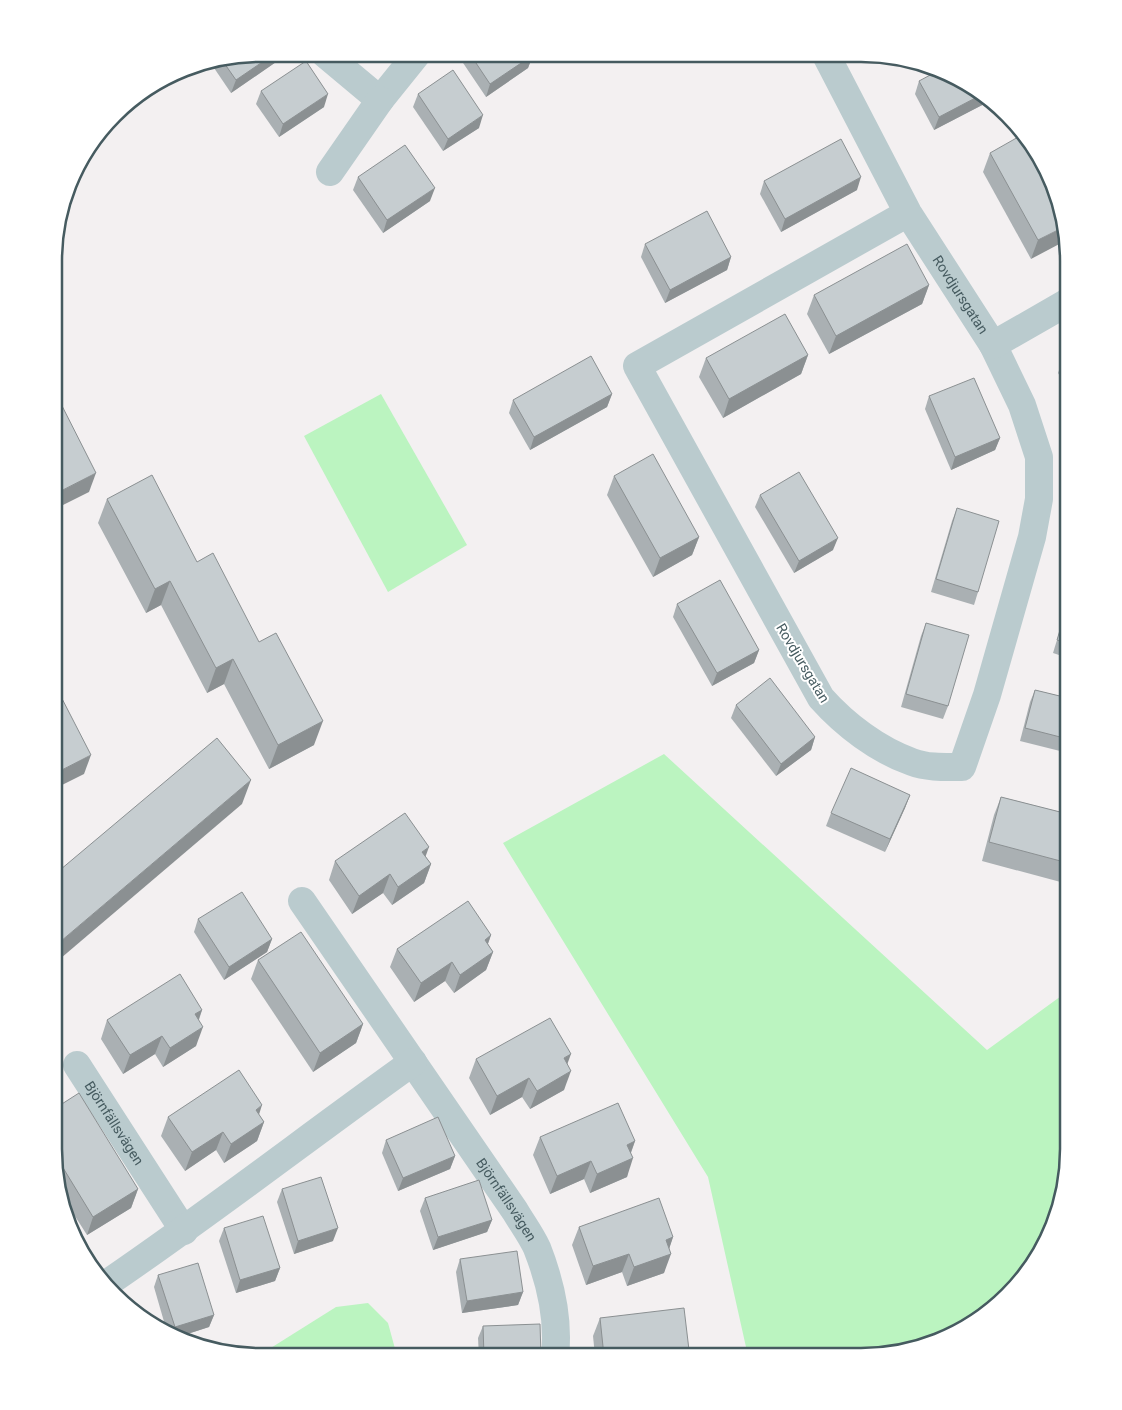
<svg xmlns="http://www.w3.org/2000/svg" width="1122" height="1410" font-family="Roboto,sans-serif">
<rect width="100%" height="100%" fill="#f3f0f1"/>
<g fill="#bbf4c0">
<path d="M381 394 467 545 388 592 304 436Z"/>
<path d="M664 754 987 1050 1068 991V1161L1057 1215 1033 1264 964 1329 873 1356H748L708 1177 503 843Z"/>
<path d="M368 1303 388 1323 397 1356H258L336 1307Z"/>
</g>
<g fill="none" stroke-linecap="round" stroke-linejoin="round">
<g stroke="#bacbce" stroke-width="28">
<path d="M325 54 380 100 417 54"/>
<path id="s1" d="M826 55 908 213 993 345 1022 405 1039 457V499L1032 537 987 695 962 767C946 767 928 768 912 762 878 750 845 725 821 698L637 366 908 213"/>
<path d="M330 172 380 100"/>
<path d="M993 345 1068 302"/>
<path id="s2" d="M302 901 515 1211C522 1223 531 1235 537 1248 550 1281 559 1320 555 1356"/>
<path id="s3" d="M77 1065 184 1231"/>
<path d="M109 1282C213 1211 312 1134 413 1062"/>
</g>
</g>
<g fill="#aab0b3">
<path d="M262 54 276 62 231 93 210 62Z"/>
<path d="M457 54 532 55H533L528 68 486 97Z"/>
<path d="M919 81 976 89 988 102 934 130 915 94Z"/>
<path d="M261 91 324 107 279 137 256 104Z"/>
<path d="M418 94 479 128 443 151 413 107Z"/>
<path d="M990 153 1061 208 1031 259 983 172Z"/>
<path d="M358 177 430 201 383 233 353 190Z"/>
<path d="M764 181 857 190 781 232 760 194Z"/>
<path d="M645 244 731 257 727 270 665 303 641 257Z"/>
<path d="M929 285 922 304 829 354 807 314 814 295Z"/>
<path d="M808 355 801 374 723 418 699 377 706 358Z"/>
<path d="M1068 357V389L1058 373 1063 360Z"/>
<path d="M612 394 607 407 530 450 509 413 513 400Z"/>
<path d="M929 396 1000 438 995 450 951 470 925 409Z"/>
<path d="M614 476 699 537 692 555 653 577 607 495Z"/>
<path d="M760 495 833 550 794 573 755 507Z"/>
<path d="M107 499 197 562 314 745 269 769 224 684 207 693 161 605 146 613 98 523Z"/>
<path d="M957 508 978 592 974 605 931 592 952 521Z"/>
<path d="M677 604 759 650 754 663 712 686 673 617Z"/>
<path d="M1068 604V658L1053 653Z"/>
<path d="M926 623 948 706 943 719 901 707 921 636Z"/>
<path d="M1035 690 1068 698V753L1020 741 1030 702Z"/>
<path d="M736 705 815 737 811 750 776 776 731 718Z"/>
<path d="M910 795 905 808 885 852 826 826 831 813Z"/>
<path d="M1001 797 1068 814V884L982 861 994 815Z"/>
<path d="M426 857 431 864 424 883 392 905 383 893 352 914 329 880 335 861Z"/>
<path d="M198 919 272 939 267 952 224 980 194 932Z"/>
<path d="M491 935 488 944 493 952 486 970 454 993 445 981 414 1002 390 967 397 949Z"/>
<path d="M258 960 363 1024 356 1043 313 1072 251 979Z"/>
<path d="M202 1010 199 1020 196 1046 163 1067 155 1054 123 1074 101 1039 107 1020Z"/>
<path d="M476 1059 567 1064 564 1090 530 1109 522 1097 490 1115 469 1078Z"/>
<path d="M259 1115 264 1122 257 1141 224 1163 216 1150 185 1171 161 1136 168 1117Z"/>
<path d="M540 1137 635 1141 631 1153 627 1177 590 1193 584 1179 550 1194 533 1155Z"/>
<path d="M386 1140 455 1156 450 1169 398 1191 382 1153Z"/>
<path d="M54 1148 138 1189 131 1208 87 1235 59 1191Z"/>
<path d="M282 1189 333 1241 294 1254 277 1202Z"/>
<path d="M425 1198 492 1220 487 1232 433 1250 420 1211Z"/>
<path d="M579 1227 673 1237 669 1249 664 1273 627 1286 622 1272 586 1285 572 1245Z"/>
<path d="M224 1228 280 1268 275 1281 236 1293 219 1241Z"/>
<path d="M460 1259 523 1292 518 1305 462 1313 456 1272Z"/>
<path d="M158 1275 214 1315 209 1327 178 1337 167 1332 154 1287Z"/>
<path d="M600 1318 687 1356H595L593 1336Z"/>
<path d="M483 1326 541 1356H479L478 1338Z"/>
</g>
<g fill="#8b9092">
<path d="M274 54H279L276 62 231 93 236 80Z"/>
<path d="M533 55 528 68 486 97 490 84Z"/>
<path d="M328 94 324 107 279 137 283 124Z"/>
<path d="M981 95 988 102 934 130 939 117Z"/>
<path d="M483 115 479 128 443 151 448 139Z"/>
<path d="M861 177 857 190 781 232 785 219Z"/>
<path d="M435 188 430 201 383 233 387 220Z"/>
<path d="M1064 227 1065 241 1031 259 1038 240Z"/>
<path d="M731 257 727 270 665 303 670 290Z"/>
<path d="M929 285 922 304 829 354 836 336Z"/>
<path d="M808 355 801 374 723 418 729 399Z"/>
<path d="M612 394 607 407 530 450 534 437Z"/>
<path d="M1000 438 995 450 951 470 955 457Z"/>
<path d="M96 473 89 492 55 509V494Z"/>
<path d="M699 537 692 555 653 577 660 558Z"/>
<path d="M838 538 833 550 794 573 799 561Z"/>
<path d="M170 581 161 605 146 613 155 589Z"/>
<path d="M759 650 754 663 712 686 717 673Z"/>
<path d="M233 659 224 684 207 693 216 668Z"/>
<path d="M323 721 314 745 269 769 278 745Z"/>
<path d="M815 737 811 750 776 776 781 764Z"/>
<path d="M91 755 84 774 54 789V774Z"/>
<path d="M251 780 242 804 54 964V947Z"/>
<path d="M910 795 905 808 885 852 890 839Z"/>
<path d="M429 847 422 866V852Z"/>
<path d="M431 864 424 883 392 905 398 887Z"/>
<path d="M390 874 383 893 352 914 359 896Z"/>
<path d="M491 935 484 954 485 940Z"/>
<path d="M272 939 267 952 224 980 229 967Z"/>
<path d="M493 952 486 970 454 993 460 975Z"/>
<path d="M452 962 445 981 414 1002 421 983Z"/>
<path d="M202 1010 195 1029V1014Z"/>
<path d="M363 1024 356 1043 313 1072 320 1053Z"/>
<path d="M203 1027 196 1046 163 1067 170 1048Z"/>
<path d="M162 1036 155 1054 123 1074 130 1055Z"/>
<path d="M571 1054 564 1073V1058Z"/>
<path d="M571 1071 564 1090 530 1109 537 1091Z"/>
<path d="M529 1078 522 1097 490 1115 497 1096Z"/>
<path d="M262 1105 256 1124V1110Z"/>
<path d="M264 1122 257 1141 224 1163 231 1144Z"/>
<path d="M223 1132 216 1150 185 1171 192 1152Z"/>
<path d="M635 1141 628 1160 627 1145Z"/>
<path d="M455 1156 450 1169 398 1191 403 1178Z"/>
<path d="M633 1158 627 1177 590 1193 597 1174Z"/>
<path d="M591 1161 584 1179 550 1194 557 1176Z"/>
<path d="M138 1189 131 1208 87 1235 93 1217Z"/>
<path d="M492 1220 487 1232 433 1250 438 1237Z"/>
<path d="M338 1228 333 1241 294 1254 298 1241Z"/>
<path d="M673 1237 667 1255 671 1254 664 1273 627 1286 634 1267 666 1240Z"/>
<path d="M629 1254 622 1272 586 1285 593 1266Z"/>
<path d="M280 1268 275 1281 236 1293 240 1280Z"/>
<path d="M523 1292 518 1305 462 1313 467 1301Z"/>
<path d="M214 1315 209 1327 178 1337 172 1334 175 1327Z"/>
<path d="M681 1350H689L687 1356H679Z"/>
</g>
<g fill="#c6cdd0" stroke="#8b9092">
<path d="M262 54H274L236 80 222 60Z"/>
<path d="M470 54 532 55H533L490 84Z"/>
<path d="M306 61 328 94 283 124 261 91Z"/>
<path d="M453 70 483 115 448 139 418 94Z"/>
<path d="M934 73 976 89 981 95 939 117 919 81Z"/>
<path d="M1020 136 1040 158 1061 208 1064 227 1038 240 990 153Z"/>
<path d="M841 139 861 177 785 219 764 181Z"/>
<path d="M405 145 435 188 387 220 358 177Z"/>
<path d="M707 211 731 257 670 290 645 244Z"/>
<path d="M907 244 929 285 836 336 814 295Z"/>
<path d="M785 314 808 355 729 399 706 358Z"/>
<path d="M591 356 612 394 534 437 513 400Z"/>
<path d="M1068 357V369L1063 360Z"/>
<path d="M974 378 1000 438 955 457 929 396Z"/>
<path d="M55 392 96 473 55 494Z"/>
<path d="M653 454 699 537 660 558 614 476Z"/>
<path d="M799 472 838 538 799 561 760 495Z"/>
<path d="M152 475 197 562 213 553 259 642 276 633 323 721 278 745 233 659 216 668 170 581 155 589 107 499Z"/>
<path d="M957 508 999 521 978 592 936 579Z"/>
<path d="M720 580 759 650 717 673 677 604Z"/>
<path d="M1068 604V643L1057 640Z"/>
<path d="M926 623 969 635 948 706 906 694Z"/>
<path d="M770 678 815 737 781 764 736 705Z"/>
<path d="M55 685 91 755 54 774Z"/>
<path d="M1035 690 1068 698V739L1025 728Z"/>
<path d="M217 738 251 780 54 947V875Z"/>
<path d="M851 768 910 795 890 839 831 813Z"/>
<path d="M1001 797 1068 814V863L989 842Z"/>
<path d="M405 813 429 847 422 852 431 864 398 887 390 874 359 896 335 861Z"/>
<path d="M242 892 272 939 229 967 198 919Z"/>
<path d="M468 901 491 935 485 940 493 952 460 975 452 962 421 983 397 949Z"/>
<path d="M301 932 363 1024 320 1053 258 960Z"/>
<path d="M180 974 202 1010 195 1014 203 1027 170 1048 162 1036 130 1055 107 1020Z"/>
<path d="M550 1018 571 1054 564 1058 571 1071 537 1091 529 1078 497 1096 476 1059Z"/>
<path d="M239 1070 262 1105 256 1110 264 1122 231 1144 223 1132 192 1152 168 1117Z"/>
<path d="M79 1093 138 1189 93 1217 54 1153V1109Z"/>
<path d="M618 1103 635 1141 627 1145 633 1158 597 1174 591 1161 557 1176 540 1137Z"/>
<path d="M438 1117 455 1156 403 1178 386 1140Z"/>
<path d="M321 1177 338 1228 298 1241 282 1189Z"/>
<path d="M479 1180 492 1220 438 1237 425 1198Z"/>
<path d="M659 1198 673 1237 666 1240 671 1254 634 1267 629 1254 593 1266 579 1227Z"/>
<path d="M263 1216 280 1268 240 1280 224 1228Z"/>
<path d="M517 1251 523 1292 467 1301 460 1259Z"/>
<path d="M198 1263 214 1315 175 1327 158 1275Z"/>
<path d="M684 1308 689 1350H681L682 1356H642V1355L633 1356H604L600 1318Z"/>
<path d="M540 1324 541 1356H484L483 1326Z"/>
</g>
<g text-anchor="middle" stroke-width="4" stroke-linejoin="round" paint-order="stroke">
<g font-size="14" fill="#465b60" stroke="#fff">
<text dy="5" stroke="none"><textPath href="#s1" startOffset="275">Rovdjursgatan</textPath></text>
<text transform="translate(803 663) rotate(59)" y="5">Rovdjursgatan</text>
<text dy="5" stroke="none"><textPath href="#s3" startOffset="69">Björnfällsvägen</textPath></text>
<text dy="5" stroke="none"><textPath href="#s2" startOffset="362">Björnfällsvägen</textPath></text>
</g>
</g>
<path d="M0 0H1122V1410H0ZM261 62H861A199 199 0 0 1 1060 261V1149A199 199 0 0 1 861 1348H261A199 199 0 0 1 62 1149V261A199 199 0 0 1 261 62Z" fill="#fff" fill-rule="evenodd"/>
<path fill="none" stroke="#465b60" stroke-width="2.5" d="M261 62H861A199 199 0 0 1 1060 261V1149A199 199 0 0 1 861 1348H261A199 199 0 0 1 62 1149V261A199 199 0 0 1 261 62Z"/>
</svg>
